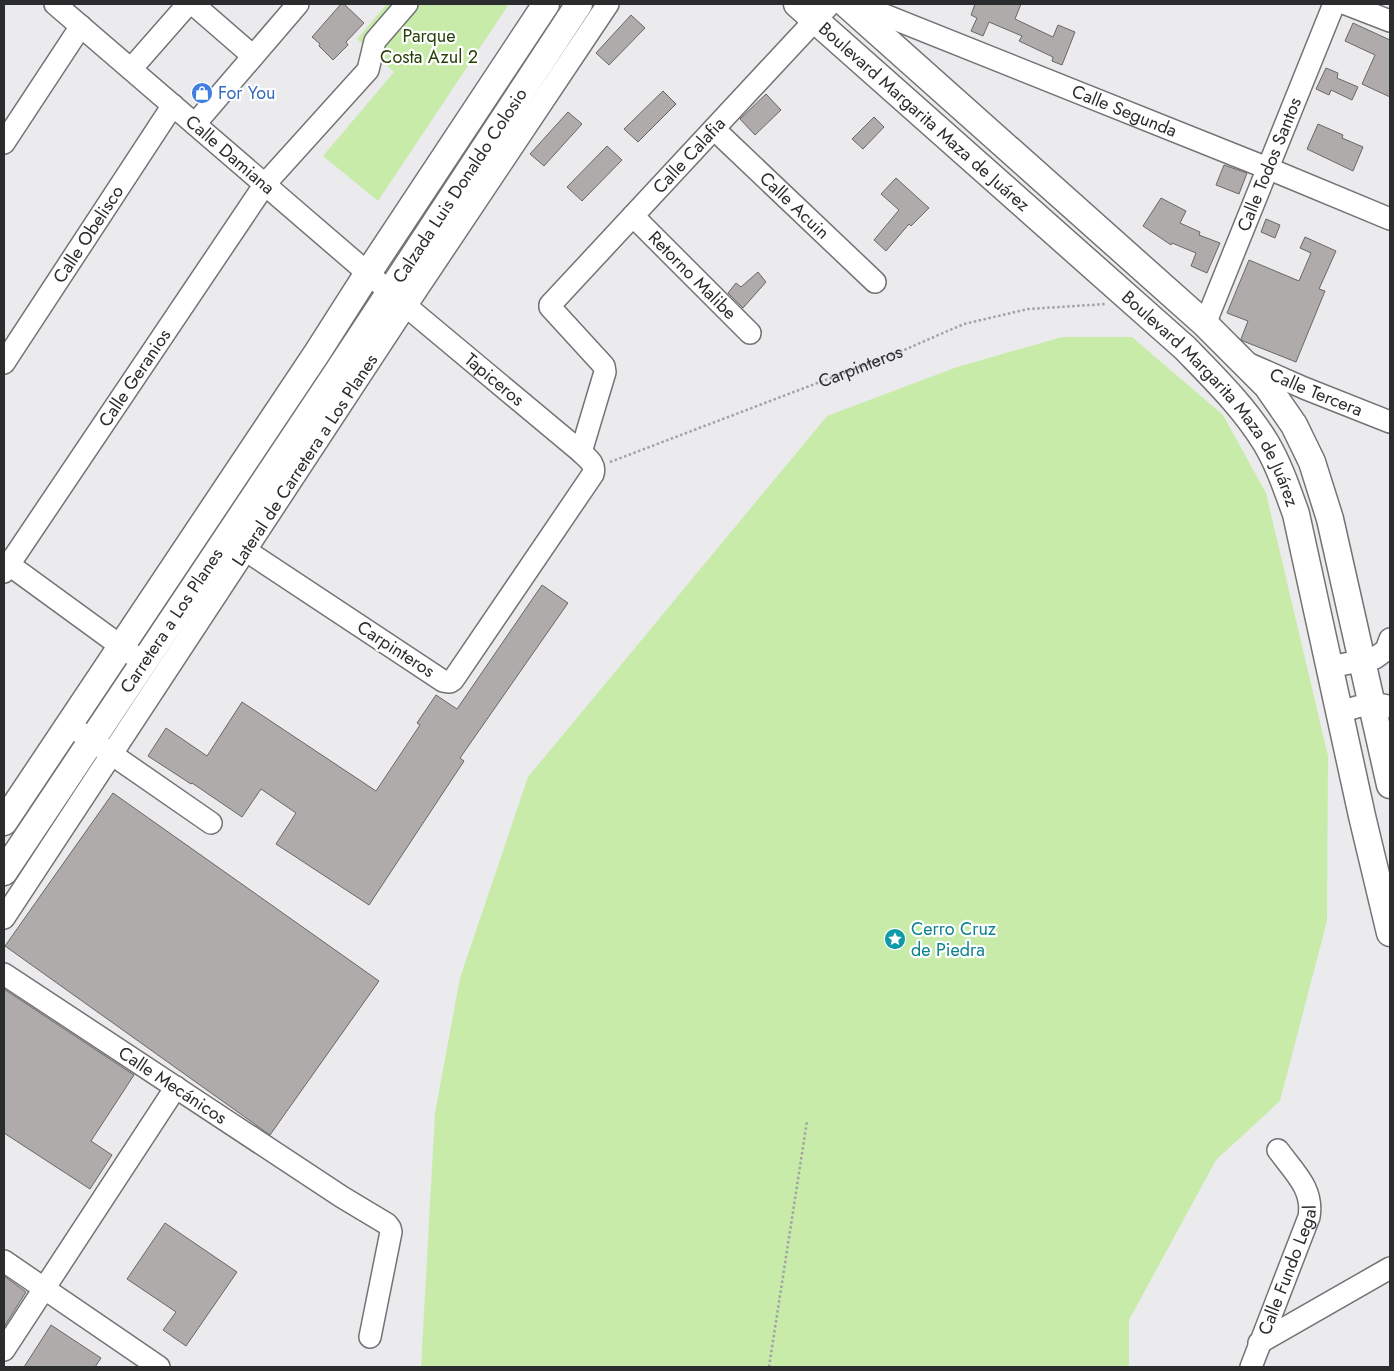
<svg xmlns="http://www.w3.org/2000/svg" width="1394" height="1371" font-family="Jost,sans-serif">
<rect width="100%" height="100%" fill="#ebebee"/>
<g fill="#c8eba9">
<path d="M387 4H509L378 201 323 156 394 72 357 39Z"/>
<path d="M1062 337H1132L1223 415 1266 493 1328 756 1327 921 1280 1101 1216 1160 1129 1320V1367H421L435 1113 460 978 528 777 827 416 957 367Z"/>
</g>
<g fill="#aeabaa" stroke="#6a6766">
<path d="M341 4H344L364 23 346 42 348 45 333 60 319 46 320 44 312 37Z"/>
<path d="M975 4H1021L1015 19 1053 37 1058 25 1075 32 1062 65 1052 61 1053 57 1019 41 1022 36 989 22 983 36 971 31 977 18 971 15Z"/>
<path d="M631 15 645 28 609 65 596 53Z"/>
<path d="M1353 23 1390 40V97L1362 84 1375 55 1345 41Z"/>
<path d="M1326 68 1338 73 1337 78 1358 87 1352 100 1331 90 1329 95 1316 89Z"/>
<path d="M663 91 676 104 638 142 624 129Z"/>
<path d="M766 94 781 110 755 135 740 119Z"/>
<path d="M568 112 582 124 544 166 530 154Z"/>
<path d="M874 117 884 127 863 149 852 139Z"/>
<path d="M1318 124 1343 135 1342 138 1363 147 1353 171 1307 149Z"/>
<path d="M607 146 622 160 582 201 567 187Z"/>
<path d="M1224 165 1247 173 1239 194 1216 185Z"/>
<path d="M896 178 929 208 911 226 909 224 886 251 874 240 899 210 881 194Z"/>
<path d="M1161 198 1186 211 1180 223 1200 232 1199 235 1220 243 1207 273 1191 266 1196 253 1172 243 1171 245 1143 226Z"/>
<path d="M1266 219 1280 225 1275 238 1261 232Z"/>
<path d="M1305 237 1336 251 1319 289 1325 291 1296 362 1243 341 1241 339 1248 321 1227 313 1249 260 1299 281 1311 253 1300 248Z"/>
<path d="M758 272 766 282 743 308 728 293 736 283 741 287Z"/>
<path d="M542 585 568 603 460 758 464 761 369 905 276 844 296 813 261 789 242 817 192 783 191 784 148 756 166 728 207 756 242 702 376 791 420 725 417 723 436 695 457 709Z"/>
<path d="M113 793 379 981 270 1135 5 946Z"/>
<path d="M4 989 134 1075 91 1141 112 1155 90 1189 4 1133Z"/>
<path d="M165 1223 237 1272 186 1346 163 1330 176 1312 127 1279Z"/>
<path d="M4 1276 26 1292 4 1327Z"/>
<path d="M51 1325 101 1358 95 1367H24Z"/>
</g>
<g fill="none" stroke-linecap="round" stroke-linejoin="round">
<g stroke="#737375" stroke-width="24">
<g id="minor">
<path id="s2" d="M55 4 406 306 581 452C588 459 596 464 593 474L453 680 450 682 443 681 227 538"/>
<path d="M193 4 253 56"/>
<path id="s3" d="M857 4 1267 168 1390 219"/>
<path d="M1346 4 1390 21"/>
<path d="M131 69 188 4"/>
<path d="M195 124 298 4"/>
<path id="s4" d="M714 129 875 282"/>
<path d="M4 143 81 26"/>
<path id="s5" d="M633 216 750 333"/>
<path id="s6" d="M1205 324 1334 4"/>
<path id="s7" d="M4 363 173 105"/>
<path id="s8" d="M1247 363 1304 388 1390 422"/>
<path id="s9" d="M581 452 605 372 604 366 550 307V305L830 4"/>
<path d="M4 561 144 663"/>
<path id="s10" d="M4 572 265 184 368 70 375 41 407 4"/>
<path d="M1330 667 1375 658 1386 650 1390 639"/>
<path d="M1340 712C1358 707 1372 700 1390 707"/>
<path d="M68 724 211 823"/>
<path id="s11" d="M4 918 406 306 608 4"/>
<path id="s12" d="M4 974 342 1197 387 1224 390 1228 391 1232 370 1337"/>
<path d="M4 1261 159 1367"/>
<path d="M1259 1343 1390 1268"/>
<path d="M4 1350 176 1087"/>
<path id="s13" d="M1251 1367 1309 1217C1314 1189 1294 1172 1278 1150"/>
</g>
</g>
<g stroke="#737375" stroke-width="29">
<g id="major">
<path id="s14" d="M797 4 1185 348C1214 378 1244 407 1266 443 1279 465 1287 489 1296 514L1362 816 1390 933"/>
<path d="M846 4 1205 324 1267 386 1294 425 1312 462 1330 519 1390 785"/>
<path d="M4 822 317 353 368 273 546 4"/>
<path id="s15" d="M4 872 340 368 579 4"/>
</g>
</g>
<g stroke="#a3a3a5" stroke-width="2.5" stroke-dasharray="2.5 2.5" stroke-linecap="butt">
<path id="s1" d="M610 462 904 350 964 324 1028 309 1106 304"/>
<path d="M769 1367 807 1121"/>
</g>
<use href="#minor" stroke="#fff" stroke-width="21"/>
<use href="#major" stroke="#fff" stroke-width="26"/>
</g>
<defs>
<g id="shop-disc" transform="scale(1.125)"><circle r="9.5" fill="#3f7fe0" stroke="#fff"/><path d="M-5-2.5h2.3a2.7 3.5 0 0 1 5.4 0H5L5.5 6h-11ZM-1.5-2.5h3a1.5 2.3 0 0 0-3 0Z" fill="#fff"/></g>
<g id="sight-disc" transform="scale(1.125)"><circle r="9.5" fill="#0f9aa8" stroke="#fff"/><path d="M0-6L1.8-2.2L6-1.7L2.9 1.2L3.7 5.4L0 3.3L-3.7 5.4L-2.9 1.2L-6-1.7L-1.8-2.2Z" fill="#fff"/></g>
</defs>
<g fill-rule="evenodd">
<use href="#shop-disc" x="202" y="93"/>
<use href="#sight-disc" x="895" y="939"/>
</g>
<g text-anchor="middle" stroke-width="4.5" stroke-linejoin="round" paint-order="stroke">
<g font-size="18" fill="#284008" stroke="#fff">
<text x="429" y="42">Parque<tspan x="429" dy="21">Costa Azul 2</tspan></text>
</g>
<g font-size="18" fill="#366cbe" stroke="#fff" text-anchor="start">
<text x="218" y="99">For You</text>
</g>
<g font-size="18" fill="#2b2c2d" stroke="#fff">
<text dy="6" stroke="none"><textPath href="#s3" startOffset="288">Calle Segunda</textPath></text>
<text dy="6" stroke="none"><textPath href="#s14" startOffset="170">Boulevard Margarita Maza de Juárez</textPath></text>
<text dy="6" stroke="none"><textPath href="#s2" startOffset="231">Calle Damiana</textPath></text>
<text dy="6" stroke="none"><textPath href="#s9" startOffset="376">Calle Calafia</textPath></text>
<text dy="6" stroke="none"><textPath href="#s6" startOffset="172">Calle Todos Santos</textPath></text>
<text dy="6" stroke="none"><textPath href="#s15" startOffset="824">Calzada Luis Donaldo Colosio</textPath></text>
<text dy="6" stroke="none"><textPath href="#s4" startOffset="111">Calle Acuin</textPath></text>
<text dy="6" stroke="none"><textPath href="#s7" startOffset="154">Calle Obelisco</textPath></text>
<text dy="6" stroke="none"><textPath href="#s5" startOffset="84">Retorno Malibe</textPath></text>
<text dy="6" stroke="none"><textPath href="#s1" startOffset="268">Carpinteros</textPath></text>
<text dy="6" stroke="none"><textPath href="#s10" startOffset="234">Calle Geranios</textPath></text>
<text dy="6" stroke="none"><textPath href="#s2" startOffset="578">Tapiceros</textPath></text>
<text dy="6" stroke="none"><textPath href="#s8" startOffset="75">Calle Tercera</textPath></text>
<text dy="6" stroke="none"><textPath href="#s14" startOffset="575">Boulevard Margarita Maza de Juárez</textPath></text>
<text dy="6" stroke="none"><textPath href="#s11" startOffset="548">Lateral de Carretera a Los Planes</textPath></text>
<text dy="6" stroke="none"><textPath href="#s15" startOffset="302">Carretera a Los Planes</textPath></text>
<text transform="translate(396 649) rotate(33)" y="6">Carpinteros</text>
<text dy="6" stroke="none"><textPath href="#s12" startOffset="202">Calle Mecánicos</textPath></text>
<text dy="6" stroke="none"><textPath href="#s13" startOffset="104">Calle Fundo Legal</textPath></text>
</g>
<g font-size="18" fill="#0d838f" stroke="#fff" text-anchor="start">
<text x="911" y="935">Cerro Cruz<tspan x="911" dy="21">de Piedra</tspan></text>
</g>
</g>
<rect width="1394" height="1371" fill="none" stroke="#2b2c2d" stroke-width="10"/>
</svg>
